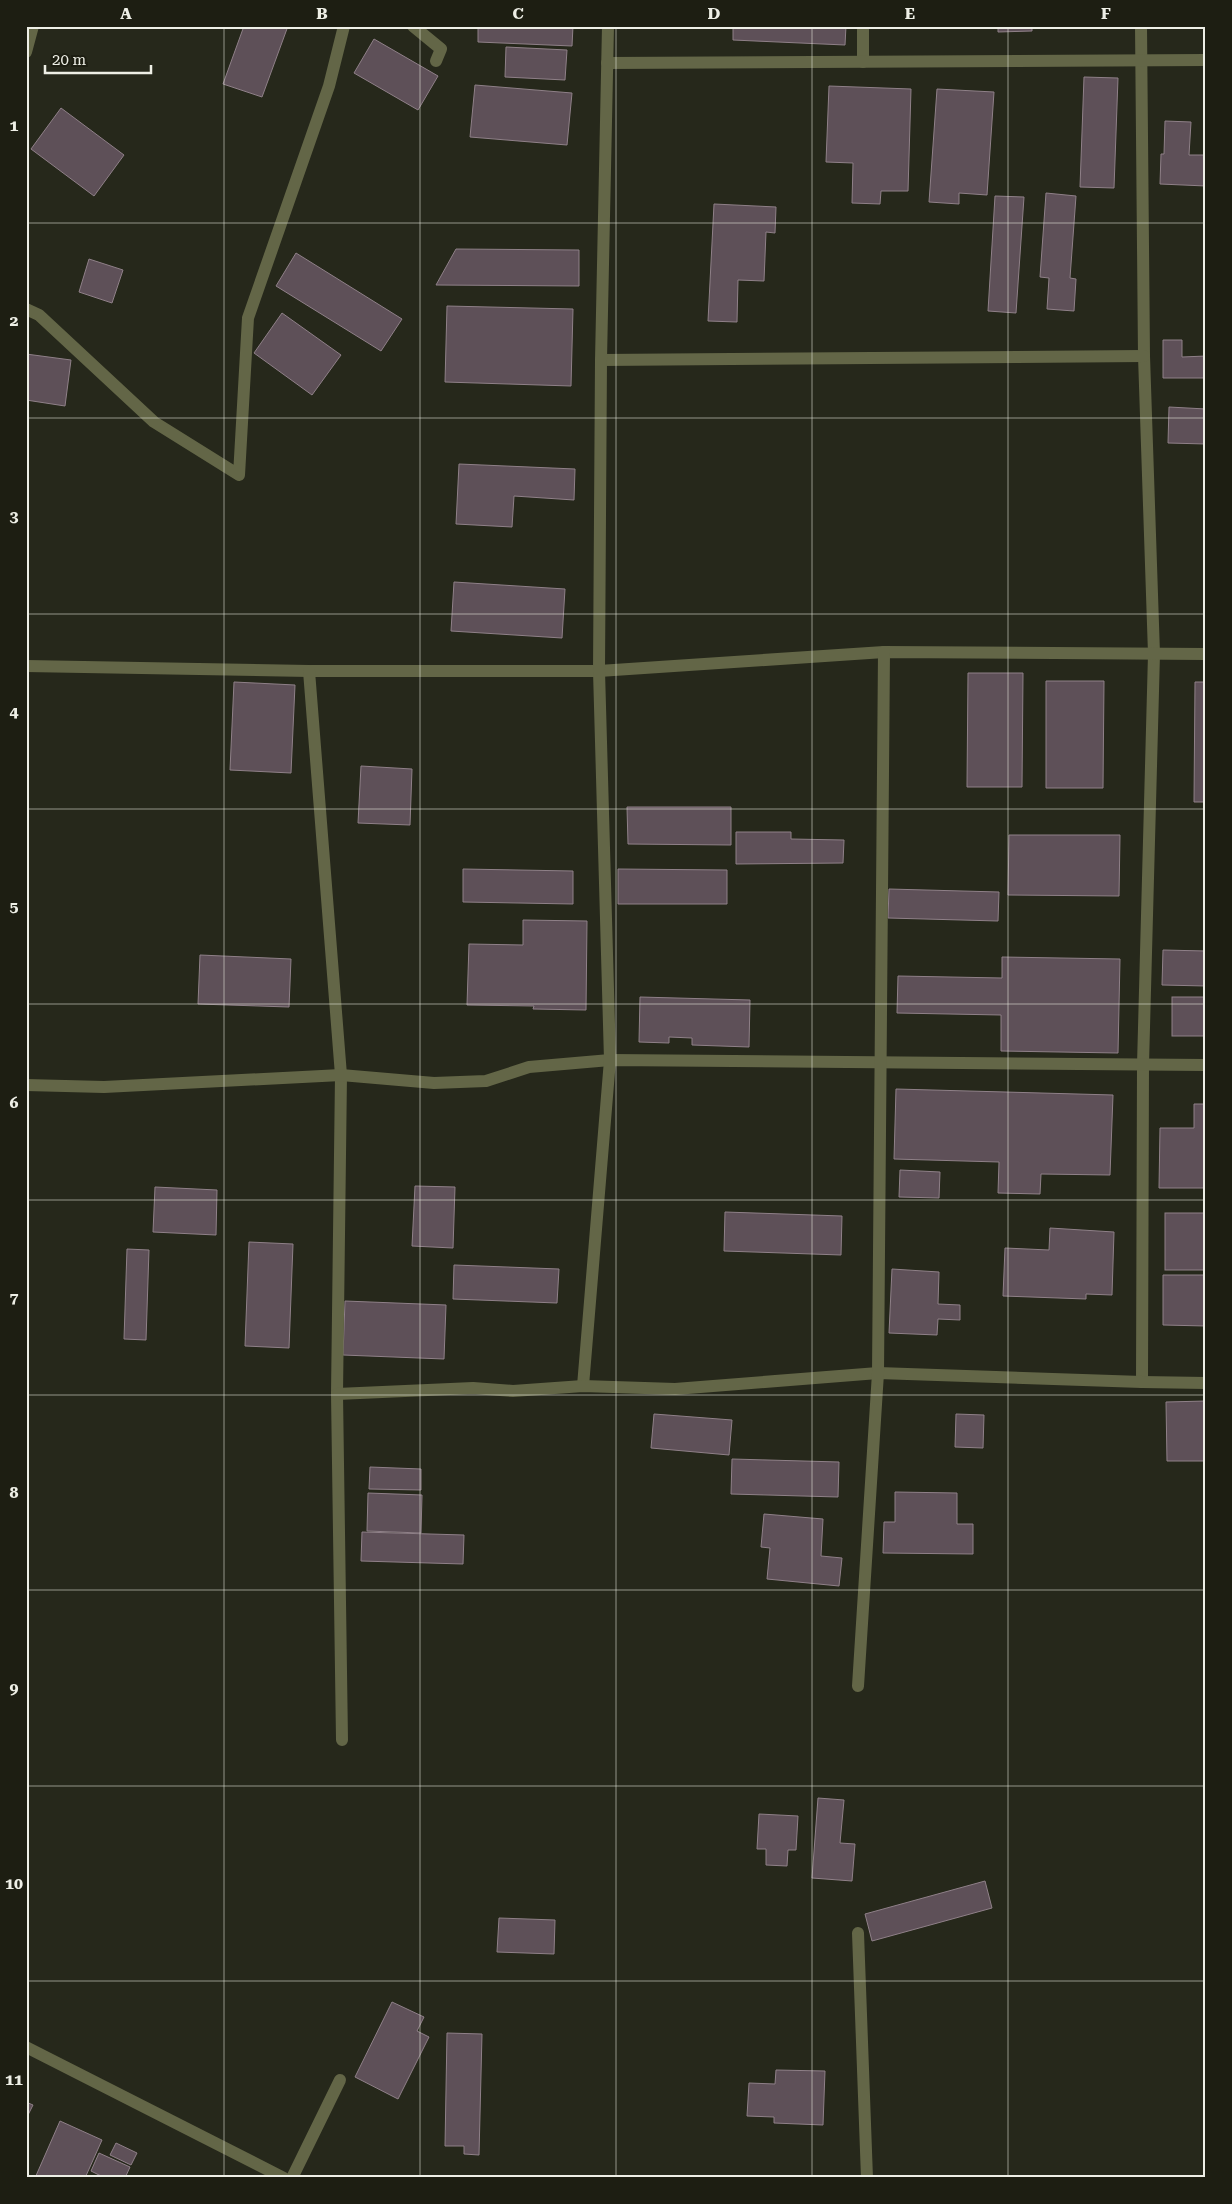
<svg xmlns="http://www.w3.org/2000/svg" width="1232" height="2204" font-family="'Roboto Serif',serif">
<rect width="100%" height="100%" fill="#26281b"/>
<g fill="#5e5058" stroke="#8f8088">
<path d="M244 26H288L262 97 223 84Z"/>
<path d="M478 26H573L572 46 478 42Z"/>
<path d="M733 26H846L845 45 733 40Z"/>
<path d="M998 26H1032V31L998 32Z"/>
<path d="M374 39 438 76 418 110 354 73Z"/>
<path d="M506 47 567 50 565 80 505 77Z"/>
<path d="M1084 77 1118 78 1114 188 1080 187Z"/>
<path d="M475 85 572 93 567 145 470 137Z"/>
<path d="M829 86 911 89 908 191H881L880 204 852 203 853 163 826 162Z"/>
<path d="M937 89 994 92 987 195 959 193V204L929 202Z"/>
<path d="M61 108 124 155 94 196 31 149Z"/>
<path d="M1165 121 1191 122 1189 155H1206V186L1160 184 1161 154H1164Z"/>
<path d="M1046 193 1076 196 1070 278 1076 279 1074 311 1047 309 1049 278 1040 277Z"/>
<path d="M995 196 1024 197 1016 313 988 311Z"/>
<path d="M714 204 776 207 775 233 766 232 764 281 738 280 737 322 708 321Z"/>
<path d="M456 249 579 250V286L436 285Z"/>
<path d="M296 253 402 319 381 351 276 286Z"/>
<path d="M89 259 123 270 112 303 79 292Z"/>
<path d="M447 306 573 309 571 386 445 382Z"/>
<path d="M282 313 341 355 312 395 254 353Z"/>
<path d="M1163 340H1182V357L1206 356V378H1163Z"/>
<path d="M26 354 71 360 65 406 26 400Z"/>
<path d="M1169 407 1206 409V444L1168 443Z"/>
<path d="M459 464 575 469 574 500 514 496 512 527 456 524Z"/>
<path d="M454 582 565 589 562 638 451 631Z"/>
<path d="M968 673H1023L1022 787H967Z"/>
<path d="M1046 681H1104L1103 788H1046Z"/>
<path d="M234 682 295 685 291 773 230 770Z"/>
<path d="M1195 682H1206V802H1194Z"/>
<path d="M361 766 412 769 410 825 358 823Z"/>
<path d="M627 807H731V845L628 844Z"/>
<path d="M736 832H791V839L844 840 843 863 736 864Z"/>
<path d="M1009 835H1120L1119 896 1008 895Z"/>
<path d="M463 869 573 871V904L463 902Z"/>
<path d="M618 869 727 870V904H618Z"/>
<path d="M889 889 999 892 998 921 888 918Z"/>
<path d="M523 920 587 921 586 1010 533 1009 534 1006 467 1005 469 944 523 945Z"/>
<path d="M1163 950 1206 951V986L1162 985Z"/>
<path d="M200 955 291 959 289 1007 198 1004Z"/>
<path d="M1002 957 1120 959 1118 1053 1001 1051V1015L897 1013 898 976 1002 978Z"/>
<path d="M640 997 750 1000 749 1047 692 1045V1038L669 1037V1043L639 1042Z"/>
<rect x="1172" y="997" width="34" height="39"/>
<path d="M896 1089 1113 1095 1110 1175 1041 1174 1040 1194 998 1193 999 1162 894 1159Z"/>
<path d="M1194 1104H1206V1188H1159L1160 1128H1194Z"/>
<path d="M900 1170 940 1172 939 1198 899 1197Z"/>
<path d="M415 1186 455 1187 453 1248 412 1246Z"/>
<path d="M155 1187 217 1190 216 1235 153 1232Z"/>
<path d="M725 1212 842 1216 841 1255 724 1251Z"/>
<rect x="1165" y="1213" width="41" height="57"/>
<path d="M1050 1228 1114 1232 1112 1295 1086 1294V1299L1003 1296 1005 1248 1049 1250Z"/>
<path d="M249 1242 293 1244 289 1348 245 1346Z"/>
<path d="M127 1249 149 1250 146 1340 124 1339Z"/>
<path d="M454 1265 559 1269 557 1303 453 1299Z"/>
<path d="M892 1269 939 1272 938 1304 960 1305V1320L938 1319 937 1335 889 1333Z"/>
<path d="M1163 1275H1206V1326L1163 1325Z"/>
<path d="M345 1301 446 1305 444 1359 343 1355Z"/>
<path d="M1206 1401V1461H1167L1166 1402Z"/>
<path d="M654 1414 732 1420 729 1455 651 1448Z"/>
<path d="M956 1414 984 1415 983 1448 955 1447Z"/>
<path d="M732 1459 839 1462 838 1497 731 1494Z"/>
<path d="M370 1467 421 1469V1490L369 1489Z"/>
<path d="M895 1492 957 1493V1524H973V1554L883 1553 884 1522H895Z"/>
<path d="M368 1493 422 1495 421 1533 367 1531Z"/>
<path d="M764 1514 823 1519 821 1556 842 1558 839 1586 767 1579 770 1548 761 1547Z"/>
<path d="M362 1532 464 1535 463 1564 361 1561Z"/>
<path d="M818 1798 844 1800 840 1843 855 1844 852 1881 812 1878Z"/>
<path d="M759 1814 798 1816 796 1850H788L787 1866 766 1865V1849H757Z"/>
<path d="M985 1881 992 1908 872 1941 865 1914Z"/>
<path d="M499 1918 555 1920 554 1954 497 1952Z"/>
<path d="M392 2002 424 2017 417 2031 429 2037 398 2099 355 2077Z"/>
<path d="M447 2033 482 2034 479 2155 464 2154V2146H445Z"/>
<path d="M776 2070 825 2071 823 2125 774 2123V2117L747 2116 749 2083 775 2084Z"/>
<path d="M26 2102 33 2105 26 2119Z"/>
<path d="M60 2121 102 2140 85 2178H35Z"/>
<path d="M116 2143 137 2153 131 2165 110 2155Z"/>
<path d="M99 2153 130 2167 125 2178H105L91 2171Z"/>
</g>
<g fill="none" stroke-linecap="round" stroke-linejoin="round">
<g stroke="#636647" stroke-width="12">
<path d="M413 26 441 49 436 61"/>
<path d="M1141 26 1144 356 1154 654 1143 1065 1142 1382"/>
<path d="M26 52 33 26"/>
<path d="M863 62V26"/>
<path d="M607 63 1206 60"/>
<path d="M26 309 39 315 154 422 239 475 248 318 329 86 344 26"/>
<path d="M601 360 1144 356"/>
<path d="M26 666 309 671H599L884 652 1206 654"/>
<path d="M309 671 341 1075 337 1394 342 1740"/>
<path d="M26 1085 104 1087 341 1075 434 1083 486 1081 529 1067 610 1060 1206 1065"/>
<path d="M583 1386 610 1060 599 671 601 360 608 26"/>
<path d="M337 1394 473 1388 513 1391 583 1386 675 1389 878 1373 1142 1382 1206 1383"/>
<path d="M858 1686 878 1373 884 652"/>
<path d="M858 1933 867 2178"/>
<path d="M26 2047 284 2178"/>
<path d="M292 2178 340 2080"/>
</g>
</g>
<path fill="none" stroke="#eeefe6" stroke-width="1" stroke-opacity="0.55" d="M224 26V2178M420 26V2178M616 26V2178M812 26V2178M1008 26V2178M26 223H1206M26 418H1206M26 614H1206M26 809H1206M26 1004H1206M26 1200H1206M26 1395H1206M26 1590H1206M26 1786H1206M26 1981H1206"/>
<rect width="1232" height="2204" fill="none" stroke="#1d1e12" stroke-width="55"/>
<path d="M45 65v8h106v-8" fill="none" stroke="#eeefe6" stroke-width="2.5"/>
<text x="52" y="65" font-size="15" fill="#eeefe6" stroke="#1d1e12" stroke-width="4" paint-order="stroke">20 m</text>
<rect x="28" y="28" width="1176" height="2148" fill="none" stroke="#eeefe6" stroke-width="2"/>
<g font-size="16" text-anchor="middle" font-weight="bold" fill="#eeefe6">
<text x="126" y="19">A</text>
<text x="322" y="19">B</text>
<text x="518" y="19">C</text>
<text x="714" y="19">D</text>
<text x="910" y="19">E</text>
<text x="1106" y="19">F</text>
<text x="14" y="131">1</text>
<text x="14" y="326">2</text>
<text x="14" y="522">3</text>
<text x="14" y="717">4</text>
<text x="14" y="912">5</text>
<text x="14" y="1108">6</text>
<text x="14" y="1303">7</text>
<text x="14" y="1498">8</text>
<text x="14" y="1694">9</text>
<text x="14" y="1889">10</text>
<text x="14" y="2085">11</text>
</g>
</svg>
